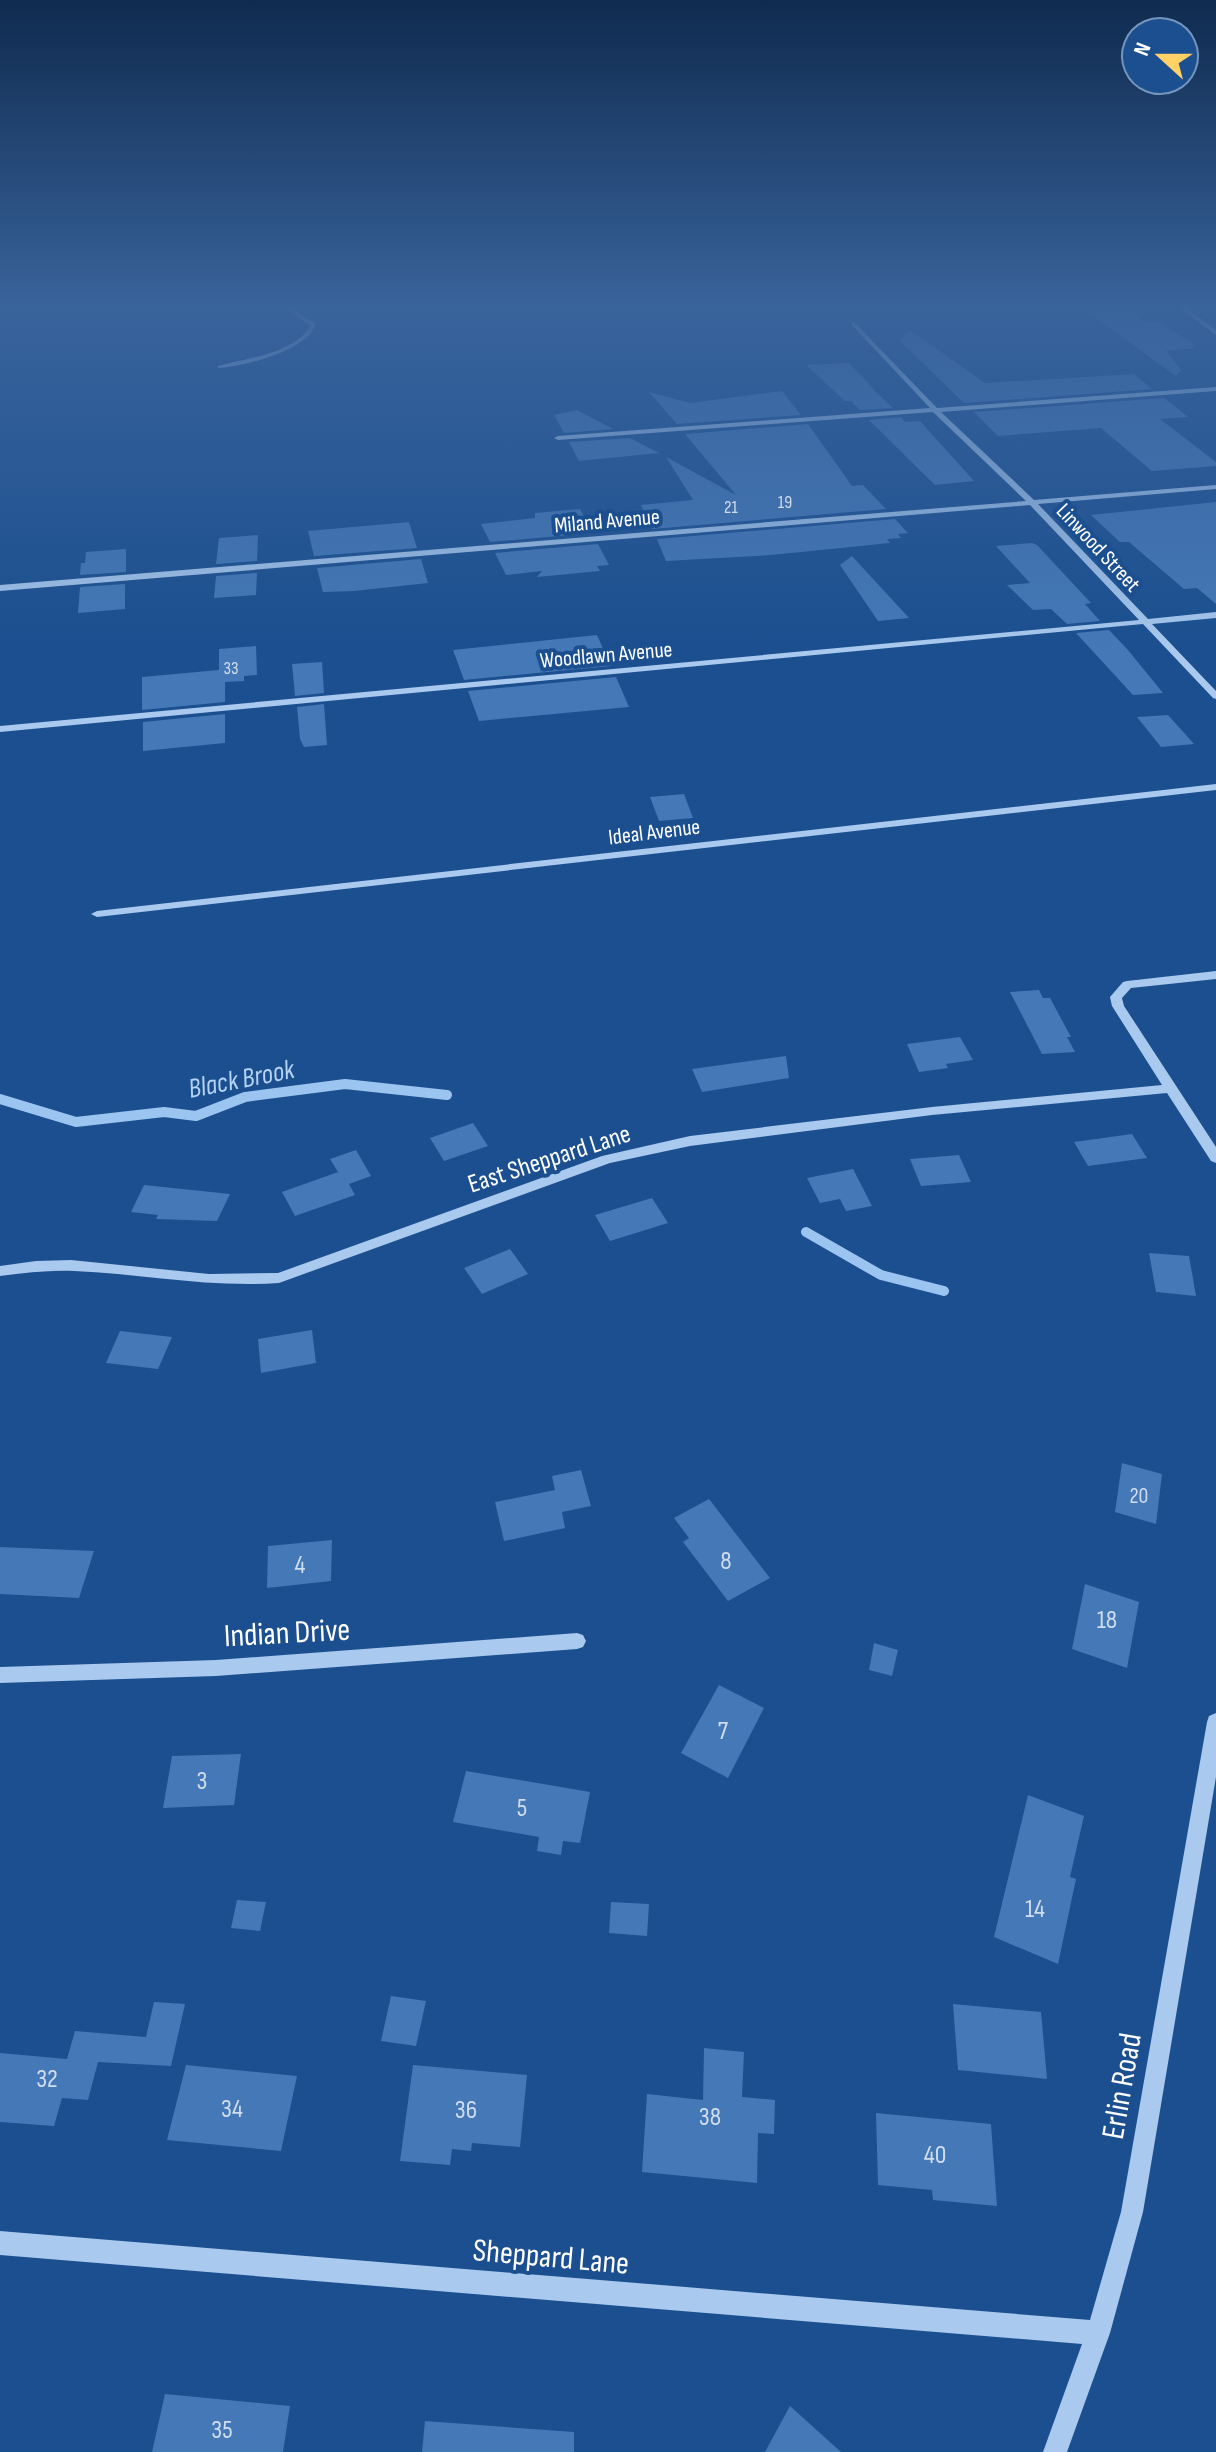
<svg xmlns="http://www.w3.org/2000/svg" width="1216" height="2452" font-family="'Sofia Sans Condensed',sans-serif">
<rect width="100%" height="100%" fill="#1b4f8f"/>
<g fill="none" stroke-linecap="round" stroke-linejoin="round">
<g stroke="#9cc4f0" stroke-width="10">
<path d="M0 1099 76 1122 164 1112 196 1116 245 1097 345 1084 447 1095"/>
<path d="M806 1232 881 1275 944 1291"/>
</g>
</g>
<g fill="#4478b7">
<path d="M1085 310H1133L1144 323 1159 322 1195 345 1191 346 1195 348 1166 351 1181 370 1176 376Z"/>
<path d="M910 330 985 383 1134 374 1152 389 964 403 900 341Z"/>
<path d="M849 363 879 395 893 408 860 410 851 401H845L806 365Z"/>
<path d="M782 391 801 415 677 424 649 392 690 403Z"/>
<path d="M1164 398 1188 417 1160 419 1216 462V466L1152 471 1101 428 998 436 974 412Z"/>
<path d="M577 410 613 429 564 433 554 415Z"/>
<path d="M901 417 905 422 920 421 974 481 935 485 869 420Z"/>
<path d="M808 424 852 486 863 485 886 509 652 529 641 505 693 500 666 457 736 495 685 434Z"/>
<path d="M630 438 659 453 579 461 569 442Z"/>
<path d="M1216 502V604L1197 588 1184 589 1129 542H1120L1091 515Z"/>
<path d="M580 509 592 533 490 542 481 524 535 518V513Z"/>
<path d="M895 519 908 533 898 534 901 538 887 539 890 543 771 555 666 561 657 539Z"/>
<path d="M409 522 417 548 314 556 308 531Z"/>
<path d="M258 535 257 561 216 564 219 538Z"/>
<path d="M1032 543 1037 545 1091 603 1085 604 1100 621 1067 624 1051 609 1033 610 1007 585 1030 583 996 546Z"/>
<path d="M598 544 609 565 597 566 600 571 537 577 542 571 506 575 495 553Z"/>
<path d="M126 549V572L80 575 81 563H85L86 552Z"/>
<path d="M852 556 909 618 878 621 840 565Z"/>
<path d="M421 559 428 583 354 591 323 592 317 568Z"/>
<path d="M257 573 256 595 214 598 216 576Z"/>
<path d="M125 584V609L78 613 80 587Z"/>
<path d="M1109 630 1128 650 1163 693 1133 695 1076 633Z"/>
<path d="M597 635 611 666 464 680 453 650Z"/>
<path d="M256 646 257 675 244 676V681L225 682V702L142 710V677L219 670V649Z"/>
<path d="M322 662 324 693 295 696 292 664Z"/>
<path d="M616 677 629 707 479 721 468 691Z"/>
<path d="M324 704 327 745 304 747 300 739 297 707Z"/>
<path d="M225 714V743L143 751V722Z"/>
<path d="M1168 715 1194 744 1161 747 1137 717Z"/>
<path d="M684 794 693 818 659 821 650 797Z"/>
<path d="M1039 990 1043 998H1050L1071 1037H1067L1075 1052 1042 1054 1010 992Z"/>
<path d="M960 1037 973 1060 946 1064 948 1068 919 1072 907 1044Z"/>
<path d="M786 1056 789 1078 702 1092 692 1069Z"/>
<path d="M473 1123 488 1146 444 1161 430 1138Z"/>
<path d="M1132 1134 1147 1158 1088 1166 1074 1142Z"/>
<path d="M356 1150 371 1176 349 1184 355 1195 295 1216 282 1192 338 1172 330 1159Z"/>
<path d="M959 1155 971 1182 921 1186 910 1159Z"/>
<path d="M853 1169 872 1206 846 1211 840 1199 820 1203 807 1178Z"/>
<path d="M144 1185 230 1194 217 1221 156 1219 158 1215 131 1212Z"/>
<path d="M652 1198 668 1223 610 1241 595 1215Z"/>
<path d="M510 1249 528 1274 482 1294 464 1268Z"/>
<path d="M1149 1253 1189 1256 1196 1296 1156 1292Z"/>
<path d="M312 1330 316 1363 261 1373 258 1339Z"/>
<path d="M120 1331 172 1337 158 1369 106 1363Z"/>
<path d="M1122 1463 1162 1474 1156 1524 1115 1512Z"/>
<path d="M581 1470 591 1506 562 1512 565 1528 504 1541 495 1502 555 1490 552 1476Z"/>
<path d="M709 1499 770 1578 728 1601 683 1542 689 1538 674 1518Z"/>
<path d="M332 1540 331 1581 267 1588 268 1546Z"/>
<path d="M0 1547 94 1551 79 1598 0 1594Z"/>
<path d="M1085 1584 1139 1602 1127 1668 1072 1649Z"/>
<path d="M874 1643 898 1650 892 1676 869 1670Z"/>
<path d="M719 1685 764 1708 728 1778 681 1753Z"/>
<path d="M241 1754 234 1805 163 1808 172 1756Z"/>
<path d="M466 1771 590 1792 580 1843 563 1841 561 1855 537 1851 539 1837 453 1822Z"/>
<path d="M1028 1795 1084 1816 1070 1877 1076 1879 1058 1964 994 1937Z"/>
<path d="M237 1900 266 1902 260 1931 231 1928Z"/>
<path d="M611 1902 649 1904 647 1936 609 1933Z"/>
<path d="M391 1996 426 2001 416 2046 381 2041Z"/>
<path d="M154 2002 185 2004 171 2066 98 2062 88 2100 62 2098 54 2126 0 2122V2053L67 2059 75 2031 146 2037Z"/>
<path d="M953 2004 1041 2012 1047 2079 958 2070Z"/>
<path d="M704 2048 744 2052 742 2097 775 2100 774 2134 758 2133 757 2183 642 2172 647 2094 703 2100Z"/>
<path d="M186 2065 297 2076 281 2151 167 2140Z"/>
<path d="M413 2065 527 2075 520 2147 472 2143 471 2151 452 2149 450 2165 400 2161Z"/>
<path d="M876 2113 991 2124 997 2206 933 2200 932 2190 878 2185Z"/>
<path d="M165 2394 290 2406 283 2452H152Z"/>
<path d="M790 2406 841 2452H765Z"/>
<path d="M425 2421 574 2432V2452H422Z"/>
</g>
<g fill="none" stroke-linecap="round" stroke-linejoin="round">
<g fill="#a9c9ee" fill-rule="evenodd">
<path d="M278 304H285L316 324C307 351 245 366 218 368V366C248 358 292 354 311 326Z"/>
<path d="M1174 304H1181L1216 330V335Z"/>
<path d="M853 321 937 408 1216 387V391L941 412 1034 500 1216 485V489L1038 504 1148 619 1216 612V618L1152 624 1216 691V699L1213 698 1143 624 0 732V726L1139 620 1030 505 0 591V585L1026 501 933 412 558 440 554 438 558 436 930 408 851 324Z"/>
<path d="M1216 784V790L97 917 91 914 97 911Z"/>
<path d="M1216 971V979L1131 988 1122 998 1124 1006 1216 1147V1163L1211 1161 1167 1093 932 1115 690 1146 610 1163 279 1283C210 1288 143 1274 74 1271 49 1270 25 1273 0 1276V1266L36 1261 71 1260 209 1274 278 1273 602 1156 690 1136 932 1107 1162 1085 1112 1006 1110 997 1123 982 1127 981Z"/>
<path d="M577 1633 583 1635 586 1641 583 1647 577 1649 216 1676 0 1683V1667L216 1660Z"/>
<path d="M1216 1713V1777L1143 2212 1110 2333 1067 2452H1043L1082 2344 0 2255V2231L1090 2320 1121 2212 1207 1722 1209 1716Z"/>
</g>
</g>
<linearGradient id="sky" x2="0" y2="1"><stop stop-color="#0f2b4f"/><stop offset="0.47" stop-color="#39639b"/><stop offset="1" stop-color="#39639b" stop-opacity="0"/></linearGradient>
<rect width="1216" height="647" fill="url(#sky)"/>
<g text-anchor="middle" stroke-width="8" stroke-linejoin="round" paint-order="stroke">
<g font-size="18" fill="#d0dded">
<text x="785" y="508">19</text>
<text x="731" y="513">21</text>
<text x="231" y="674">33</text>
</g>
<g font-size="22" fill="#fff" stroke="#1b4f8f">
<text transform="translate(607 520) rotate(-5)" y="8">Miland Avenue</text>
<text transform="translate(1099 547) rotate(47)" y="8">Linwood Street</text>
<text transform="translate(606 654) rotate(-5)" y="8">Woodlawn Avenue</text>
<text transform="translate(654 831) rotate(-7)" y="8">Ideal Avenue</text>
</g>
<g font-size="22" fill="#d0dded">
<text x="1139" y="1503">20</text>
</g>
<g font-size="26" fill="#fff" stroke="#1b4f8f">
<text transform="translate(549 1158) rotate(-18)" y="9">East Sheppard Lane</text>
</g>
<g font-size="26" fill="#d0dded">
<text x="726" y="1569">8</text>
<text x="300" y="1573">4</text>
<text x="1107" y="1628">18</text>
<text x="723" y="1739">7</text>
<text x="202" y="1789">3</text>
<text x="522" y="1816">5</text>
<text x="1035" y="1917">14</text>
<text x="47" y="2087">32</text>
<text x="232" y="2117">34</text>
<text x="466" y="2118">36</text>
<text x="710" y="2125">38</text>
<text x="935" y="2163">40</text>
<text x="222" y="2438">35</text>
</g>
<g font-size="28" font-style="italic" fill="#b5d3f5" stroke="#1b4f8f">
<text transform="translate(241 1078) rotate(-11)" y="10">Black Brook</text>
</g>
<g font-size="32" fill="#fff" stroke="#1b4f8f">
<text transform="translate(287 1632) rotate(-3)" y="11">Indian Drive</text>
<text transform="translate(1121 2086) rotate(-80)" y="11">Erlin Road</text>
<text transform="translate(551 2256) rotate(5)" y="11">Sheppard Lane</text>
</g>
</g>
<g transform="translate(1160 56) rotate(291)"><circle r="38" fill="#1b4f8f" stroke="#7695bc" stroke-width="2"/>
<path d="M0-6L14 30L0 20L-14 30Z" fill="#ffd166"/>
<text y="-12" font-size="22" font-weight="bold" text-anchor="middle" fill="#ffffff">N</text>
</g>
</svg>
